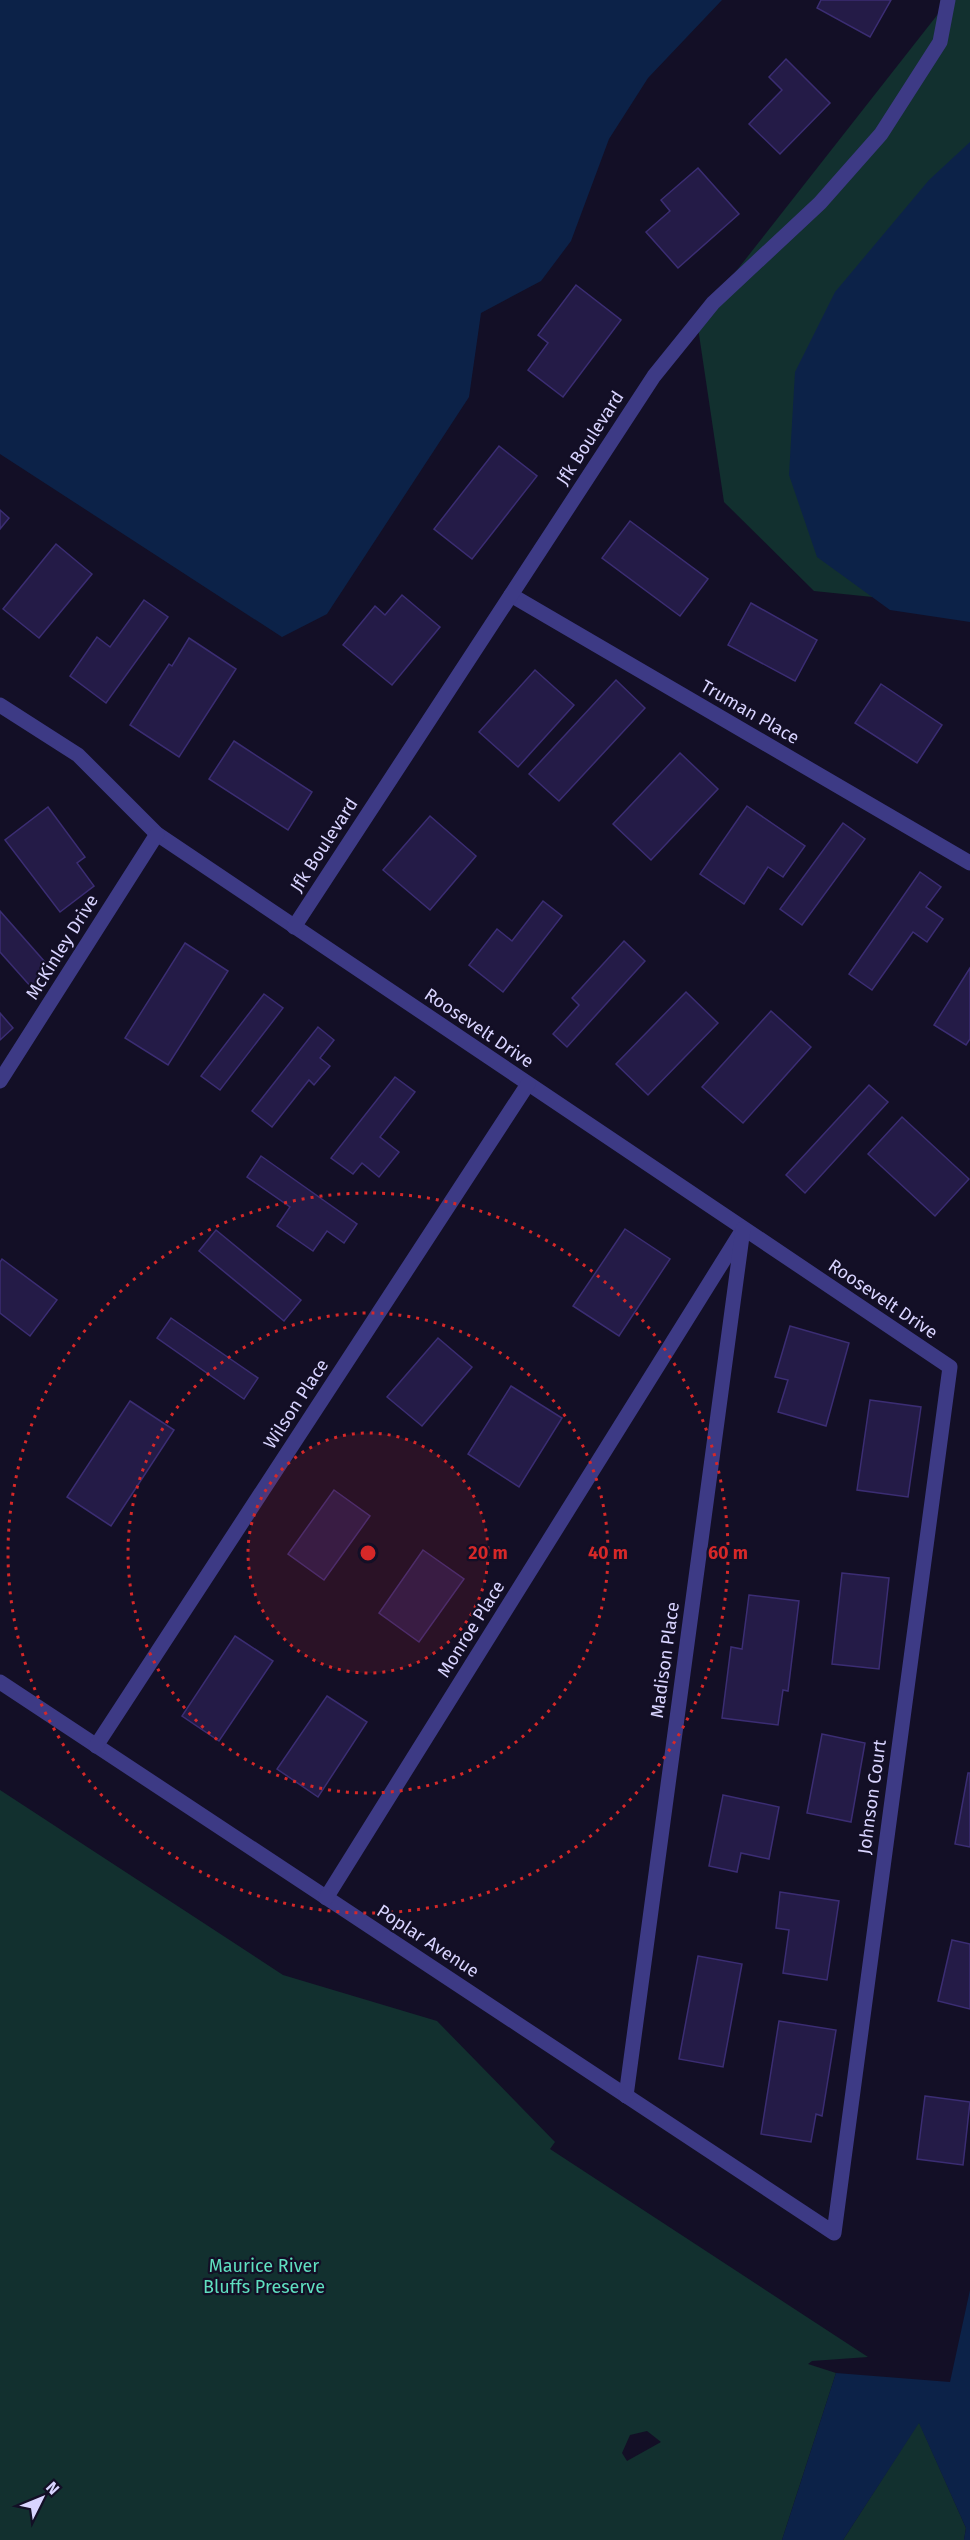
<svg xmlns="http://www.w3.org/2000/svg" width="970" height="2540" font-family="'Fira Sans',sans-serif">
<rect width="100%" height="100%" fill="#130f26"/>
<g fill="#12302f" fill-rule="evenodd">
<path d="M949 0H970V607L814 591 724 502 697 321Z"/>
<path d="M0 1790 283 1975 437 2021 555 2142 550 2149 868 2357 812 2361 808 2364 836 2373 782 2540H0ZM647 2431 661 2442 627 2461 622 2453 630 2435Z"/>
<path d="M919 2422 966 2528 964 2540H843Z"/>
</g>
<g fill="#0c2248">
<path d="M0 0H722L648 78 609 139 571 241 541 281 481 313 469 397 327 614 282 637 0 454Z"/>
<path d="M970 142V622L890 610 817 557 789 475 795 372 835 292 929 180Z"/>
<path d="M970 2290V2540H964L966 2528 919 2423 843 2540H782L836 2373 950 2382Z"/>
</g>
<g fill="#241b47" stroke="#3b2d73" stroke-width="1.5">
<path d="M821 0H891L870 37 817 8Z"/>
<path d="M786 59 830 103 780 154 749 124 782 90 769 77Z"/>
<path d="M698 168 739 214 678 268 646 232 670 211 661 200Z"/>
<path d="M576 285 621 320 563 397 528 370 548 343 538 335Z"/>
<path d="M499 446 537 476 472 559 434 529Z"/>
<path d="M0 510 9 518 0 529Z"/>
<path d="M630 521 708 579 680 616 602 558Z"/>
<path d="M56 544 92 574 39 638 3 609Z"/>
<path d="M402 595 440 627 392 685 343 645 375 606 385 615Z"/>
<path d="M144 600 168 617 106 703 70 676 97 637 110 647Z"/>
<path d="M751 603 817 640 795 681 728 645Z"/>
<path d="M189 638 236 669 179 757 130 725 169 664 172 666Z"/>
<path d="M535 670 574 705 518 767 479 732Z"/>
<path d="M616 680 645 708 559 801 529 774Z"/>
<path d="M881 684 942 725 917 763 855 723Z"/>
<path d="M234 741 312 792 288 830 209 779Z"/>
<path d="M680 753 718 789 651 860 613 824Z"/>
<path d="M747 806 805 846 783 877 768 867 744 904 700 874Z"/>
<path d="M48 807 85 857 77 863 94 886 60 912 5 840Z"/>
<path d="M430 816 476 856 430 910 383 870Z"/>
<path d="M843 823 865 839 802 925 780 909Z"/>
<path d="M920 872 941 887 926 907 943 919 927 942 913 932 872 990 849 974Z"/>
<path d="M543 901 562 916 503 992 469 965 497 929 512 941Z"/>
<path d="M0 911 52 970 32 988 0 952Z"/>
<path d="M624 941 645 961 567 1047 553 1034 579 1005 572 998Z"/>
<path d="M185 943 228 971 168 1065 125 1038Z"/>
<path d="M970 968V1039L966 1045 934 1025Z"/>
<path d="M686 992 718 1023 648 1095 616 1064Z"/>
<path d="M264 994 283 1008 220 1090 201 1076Z"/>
<path d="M771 1011 811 1047 743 1123 702 1087Z"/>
<path d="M0 1013 13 1028 0 1040Z"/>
<path d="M318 1027 334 1040 320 1058 330 1066 314 1085 309 1080 272 1127 252 1111Z"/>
<path d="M395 1077 415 1092 380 1137 399 1152 379 1177 362 1163 353 1174 331 1158Z"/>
<path d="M869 1085 888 1102 805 1193 786 1175Z"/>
<path d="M902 1117 969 1179 935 1216 868 1154Z"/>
<path d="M261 1156 357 1224 344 1243 327 1231 313 1251 277 1226 290 1207 247 1177Z"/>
<path d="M625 1229 670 1259 619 1336 573 1306Z"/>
<path d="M216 1230 301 1300 284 1321 199 1251Z"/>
<path d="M2 1259 57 1300 30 1336 0 1313V1262Z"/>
<path d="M171 1318 258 1378 244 1399 157 1338Z"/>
<path d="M790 1326 849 1343 826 1426 778 1412 788 1380 775 1377Z"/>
<path d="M438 1338 472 1367 422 1426 387 1397Z"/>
<path d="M511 1386 562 1418 519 1487 468 1454Z"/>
<path d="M870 1400 921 1407 908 1497 857 1490Z"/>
<path d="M130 1401 174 1430 111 1526 67 1497Z"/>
<path d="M334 1490 370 1516 324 1580 288 1554Z"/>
<path d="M423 1550 464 1579 419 1642 379 1613Z"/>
<path d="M842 1573 889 1578 879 1669 832 1664Z"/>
<path d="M749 1595 799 1601 788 1691 783 1690 778 1725 722 1718 731 1647 742 1649Z"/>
<path d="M235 1636 273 1661 219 1741 182 1716Z"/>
<path d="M327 1696 367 1722 318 1797 277 1769Z"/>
<path d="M822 1734 865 1743 851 1822 807 1813Z"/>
<path d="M968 1773H970V1847L955 1844Z"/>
<path d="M723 1795 779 1807 769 1859 741 1853 737 1872 709 1866Z"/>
<path d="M780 1892 839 1901 827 1980 783 1973 789 1930 776 1928Z"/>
<path d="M952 1940 970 1944V2009L938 2001Z"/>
<path d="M698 1956 742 1964 723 2067 679 2059Z"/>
<path d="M779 2021 836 2030 822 2116 816 2114 811 2142 761 2134Z"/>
<path d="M925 2096 970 2102 963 2165 917 2159Z"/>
</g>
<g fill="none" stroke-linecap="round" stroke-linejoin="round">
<g stroke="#3d3a85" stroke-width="15">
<path d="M511 595 970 863"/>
<path d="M0 705 78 755 157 834 950 1367 834 2233 0 1682"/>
<path d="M294 927 654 376 713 303 820 203 881 134 940 42 948 0"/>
<path d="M0 1081 157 834"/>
<path d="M96 1746 528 1084"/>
<path d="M326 1898 740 1234"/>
<path d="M626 2096 743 1229"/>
</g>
</g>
<circle cx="368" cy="1553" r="120" fill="#d62828" fill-opacity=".12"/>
<g fill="none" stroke="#d62828" stroke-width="3" stroke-dasharray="3 6">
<circle cx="368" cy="1553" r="120"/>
<circle cx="368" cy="1553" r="240"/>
<circle cx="368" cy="1553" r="360"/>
</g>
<g text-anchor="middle" stroke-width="4.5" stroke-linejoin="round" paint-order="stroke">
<g font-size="18" fill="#d9d4ff" stroke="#130f26">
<text transform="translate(590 438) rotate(-57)" y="6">Jfk Boulevard</text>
<text transform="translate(750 712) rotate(30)" y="6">Truman Place</text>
<text transform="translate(324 845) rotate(-57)" y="6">Jfk Boulevard</text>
<text transform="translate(62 947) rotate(-58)" y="6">McKinley Drive</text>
<text transform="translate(479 1028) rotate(34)" y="6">Roosevelt Drive</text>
<text transform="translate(883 1299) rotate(34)" y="6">Roosevelt Drive</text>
<text transform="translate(296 1404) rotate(-57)" y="6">Wilson Place</text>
<text transform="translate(471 1629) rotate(-58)" y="6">Monroe Place</text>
<text transform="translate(665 1660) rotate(-82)" y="6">Madison Place</text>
<text transform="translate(872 1797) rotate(-82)" y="6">Johnson Court</text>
<text transform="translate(428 1941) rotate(33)" y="6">Poplar Avenue</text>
</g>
<g font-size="18" fill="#5fe0c0" stroke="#130f26">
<text x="264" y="2272">Maurice River<tspan x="264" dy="21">Bluffs Preserve</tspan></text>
</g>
</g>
<circle cx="368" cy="1553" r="9" fill="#d62828" stroke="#130f26" stroke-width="3"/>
<g font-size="18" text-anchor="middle" font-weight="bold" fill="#d62828" stroke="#130f26" stroke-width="4.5" stroke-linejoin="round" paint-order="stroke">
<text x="488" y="1559">20 m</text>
<text x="608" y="1559">40 m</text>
<text x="728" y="1559">60 m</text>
</g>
<g transform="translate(42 2498) rotate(47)" stroke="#130f26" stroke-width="4.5" paint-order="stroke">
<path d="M0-4.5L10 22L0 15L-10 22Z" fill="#d9d4ff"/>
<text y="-9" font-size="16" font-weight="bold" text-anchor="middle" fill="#d9d4ff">N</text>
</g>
</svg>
